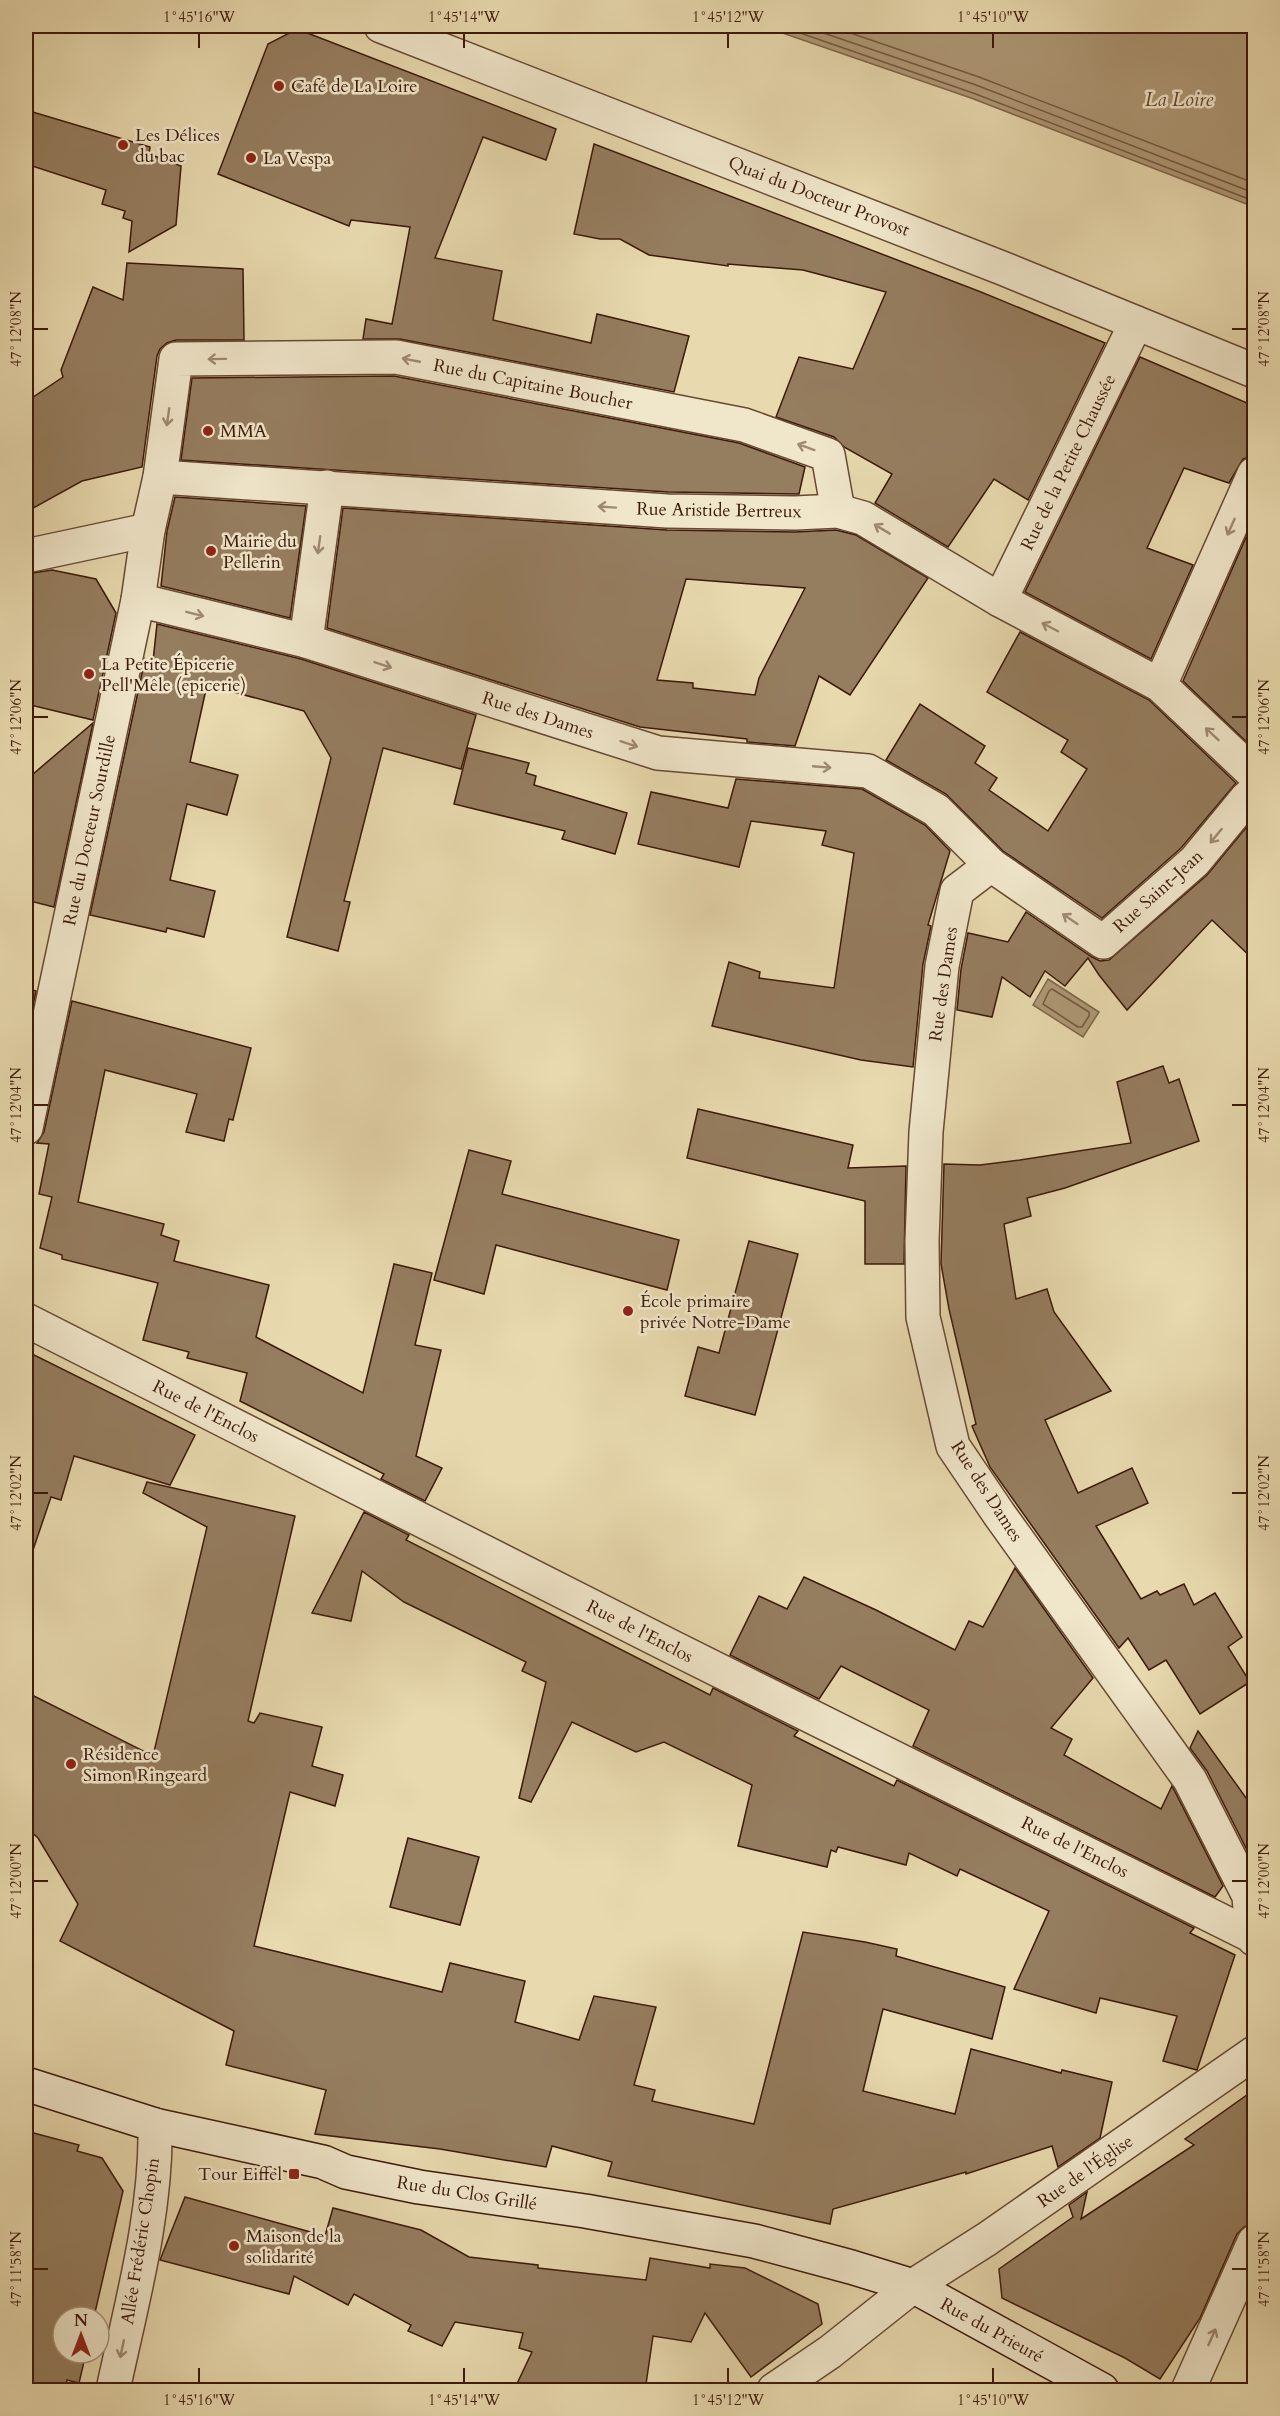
<svg xmlns="http://www.w3.org/2000/svg" width="1280" height="2416" font-family="Cardo,serif">
<rect width="100%" height="100%" fill="#e8d9ae"/>
<filter id="stains"><feTurbulence type="fractalNoise" baseFrequency=".00333" numOctaves="4"/><feColorMatrix values="0 0 0 0 .2 0 0 0 0 .09 0 0 0 0 .02 0 0 0 .5 -.17"/></filter>
<radialGradient id="worn" r=".72"><stop offset=".6" stop-color="#630" stop-opacity="0"/><stop offset="1" stop-color="#630" stop-opacity=".3"/></radialGradient>
<g fill="#ae9876" stroke="#80654b" stroke-width="1.5">
<path d="M762 26H1254V207L971 98Z"/>
<path d="M1048 979 1099 1012 1083 1037 1033 1005Z"/>
</g>
<g fill="none" stroke-linecap="round" stroke-linejoin="round">
<g stroke="#755840" stroke-width="1.5">
<path d="M780 26 973 93 1254 201"/>
<path d="M803 26 976 85 1254 193"/>
<path d="M830 26 979 77 1254 183"/>
<path d="M1052 989 1089 1012V1016L1082 1027H1078L1043 1004 1049 991Z"/>
</g>
</g>
<g fill="#957d5f" stroke="#3c190a" stroke-width="1.5" fill-rule="evenodd">
<path d="M297 29 556 129 546 160 483 137 435 258 502 271 493 320 591 343 597 314 689 336 674 392 400 339H363L366 319 392 324 410 227 351 220 349 226 218 174 268 44Z"/>
<path d="M26 110 150 147 149 154 181 166 176 225 129 252 132 221 123 218 125 211 102 204 106 190 26 164Z"/>
<path d="M594 144 981 292 1105 343 1028 500 994 479 948 547 875 503 892 474 844 447 834 437 776 417 799 357 853 369 886 292 803 270 728 264V266L649 255 620 239H600L574 234Z"/>
<path d="M127 263 243 269 244 340H176L167 343 160 349 157 356 142 467 82 481 26 512V402L63 377 61 370 93 287 123 300Z"/>
<path d="M1140 357 1254 406V456L1243 459 1229 483 1184 468 1147 548 1193 565 1151 659 1025 592Z"/>
<path d="M394 376 739 443 805 467 799 494 668 492 181 460 192 378Z"/>
<path d="M175 497 306 506 290 618 161 586 167 531Z"/>
<path d="M343 508 667 530 795 532 836 530 856 535 928 578 850 695 819 676 795 746 747 742V739L640 727 327 628ZM686 579 805 588 759 678 755 695 693 688V683L657 680Z"/>
<path d="M1254 519V749L1183 681Z"/>
<path d="M52 570 96 579 116 613 93 720 26 704V574Z"/>
<path d="M157 624 301 659 476 715 461 769 383 748 344 901 350 902 338 951 287 937 331 758 304 711 207 685 190 762 238 775 227 815 187 804 170 880 215 891 204 937 167 928 166 932 90 915 145 659 152 670Z"/>
<path d="M1020 632 1149 700 1236 783 1181 848 1102 918 1003 851 946 794 886 760 920 704 985 746 975 763 997 778 989 790 1048 831 1087 769 1061 752 1068 740 987 692Z"/>
<path d="M93 723 54 907 26 900V780Z"/>
<path d="M468 748 529 763 526 773 536 776 534 785 627 813 615 854 562 839 565 831 454 804Z"/>
<path d="M736 779 862 789 925 825 950 851 928 925 931 926 923 964 913 1067 861 1060 712 1026 729 962 760 972 759 978 834 988 854 853 822 845 826 831 751 821 739 867 638 844 651 792 728 808Z"/>
<path d="M1254 818V960L1212 920 1127 1010 1099 975 1088 958 1065 986 1045 971 1030 997 1002 977 992 1017 957 1010 961 969 968 933 1008 942 1026 912 1092 957 1100 961 1109 960 1207 875Z"/>
<path d="M26 988 36 991 26 1040Z"/>
<path d="M72 1001 251 1048 233 1120 229 1119 224 1141 186 1132 197 1094 105 1070 78 1202 164 1224 161 1235 179 1241 174 1261 269 1285 256 1337 363 1393 394 1264 432 1273 415 1345 441 1350 416 1456 442 1468 425 1501 381 1479 384 1474 240 1401 247 1373 187 1358 189 1352 143 1340 158 1283 62 1259V1255L40 1248 52 1197 39 1194 49 1144 37 1143 44 1132Z"/>
<path d="M1163 1066 1169 1083 1179 1079 1199 1141 1065 1188 1027 1198 1031 1216 1004 1224 1016 1299 1047 1289 1054 1312 1111 1391 1045 1420 1078 1493 1132 1468 1148 1503 1096 1526 1141 1599 1157 1591 1160 1595 1184 1584 1194 1605 1215 1593 1242 1637 1228 1647 1250 1682 1200 1714 1166 1660 1149 1670 1128 1638 1119 1648 990 1467 972 1426 976 1424 949 1309 941 1264 944 1164 980 1165 1020 1160 1131 1143 1117 1082Z"/>
<path d="M698 1109 853 1145 848 1168 906 1166 904 1264H865V1201L687 1158Z"/>
<path d="M469 1150 511 1161 502 1194 679 1240 667 1290 496 1245 484 1294 434 1280Z"/>
<path d="M749 1241 798 1254 755 1415 685 1396 698 1347 719 1353Z"/>
<path d="M26 1351 195 1435 170 1485 74 1456 61 1500 51 1497 31 1556 26 1555Z"/>
<path d="M147 1482 295 1516 248 1721 254 1723 260 1713 322 1727 312 1766 343 1775 335 1806 290 1792 254 1946 442 1992 450 1963 525 1981 515 2022 579 2040 594 1996 656 2007 634 2085 655 2090 652 2101 754 2124 803 1932 865 1942 897 1949 896 1956 1005 1987 992 2039 883 2009 863 2091 955 2114 971 2049 1061 2073 1062 2070 1112 2082 1100 2138 1058 2167 1052 2146 966 2174V2172L833 2209 830 2224 608 2176 612 2162 552 2146 546 2167 440 2149 315 2134 326 2090 226 2065 234 2031 60 1941 78 1904 38 1838 26 1827V1692L153 1756 207 1527 143 1493Z"/>
<path d="M364 1512 409 1535 406 1540 561 1619 710 1695 713 1688 798 1731 794 1736 894 1786 897 1780 1194 1928 1190 1933 1235 1955 1197 2070 1163 2061 1177 2016 1100 1998 1096 2013 1014 1989 1049 1911 960 1869 957 1876 909 1853 906 1865 838 1847 836 1852 831 1850 827 1867 738 1846 752 1785 664 1742 636 1752 572 1722 531 1802 519 1798 546 1682 522 1671 526 1662 404 1602 362 1571 351 1621 312 1613Z"/>
<path d="M1015 1568 1093 1678 1051 1728 1072 1739 1064 1755 1161 1809 1172 1786 1223 1886 1215 1897 913 1746 929 1710 841 1666 819 1699 730 1655 759 1596 787 1609 804 1577 876 1610 955 1650 969 1621 983 1627Z"/>
<path d="M1198 1731 1254 1809V1839L1247 1850 1207 1771 1190 1748Z"/>
<path d="M408 1838 479 1857 460 1925 390 1907Z"/>
<path d="M1254 2090V2224L1244 2227 1237 2234 1200 2318 1160 2379 1125 2358 1002 2298 999 2269 1073 2217 1069 2205 1087 2192 1081 2219 1194 2145 1185 2139Z"/>
<path d="M26 2131 79 2145 77 2151 102 2158 123 2191 94 2317H63V2353H86L79 2383 67 2380 65 2391H26Z"/>
<path d="M185 2197 325 2236 333 2208 421 2230 469 2257 538 2265V2268L646 2280 650 2258 710 2268V2264L745 2268 818 2304 822 2324 751 2377 705 2313 691 2342 653 2336 645 2391 514 2390 532 2352 519 2348 523 2333 455 2322 442 2346 408 2331 411 2325 354 2294 348 2305 294 2276 289 2294 160 2260Z"/>
</g>
<g fill="none" stroke-linecap="round" stroke-linejoin="round">
<g stroke="#674933" stroke-width="36">
<g id="minor">
<path d="M160 477 667 511 795 513 838 511 863 518 1000 600 1160 685 1254 774"/>
<path d="M26 556 148 530"/>
<path d="M138 600 306 641 658 753 868 771 936 810 991 865 957 891 942 966 926 1132 922 1241 923 1317 953 1446 999 1514 1190 1780 1249 1896 1252 1936"/>
<path d="M1000 600 1136 323"/>
<path d="M306 641 327 487"/>
<path d="M1160 685 1254 474"/>
<path d="M991 865 1103 942 1195 861 1246 799 1254 792"/>
<path d="M26 1128 138 600 148 530 160 477 176 359 396 357 744 425 828 455 838 511"/>
<path d="M26 1320 672 1647 1252 1936 1254 1939"/>
<path d="M113 2390C131 2305 157 2213 155 2125"/>
<path d="M1188 2390 1254 2242"/>
</g>
</g>
<g stroke="#674933" stroke-width="36">
<g id="tertiary">
<path d="M381 26 1002 268 1254 371"/>
<path d="M774 2390 830 2352 913 2286 987 2239 1254 2053"/>
</g>
</g>
<g stroke="#3c190a" stroke-width="36">
<path id="secondary" d="M26 2084 155 2125 323 2162 346 2172 419 2187 585 2211 754 2241 851 2267 913 2286 1102 2390"/>
</g>
<use href="#minor" stroke="#f0e6ca" stroke-width="33"/>
<use href="#tertiary" stroke="#f0e6ca" stroke-width="33"/>
<use href="#secondary" stroke="#f0e6ca" stroke-width="33"/>
</g>
<defs><path id="oneway-shaft" d="M-6 0H5M1.5-3L5.5 0L1.5 3" fill="none" stroke-width="1.6" stroke-linecap="round" stroke-linejoin="round" transform="scale(1.5)"/></defs>
<g stroke="#9f8a74">
<use href="#oneway-shaft" transform="translate(217 359) rotate(179)"/>
<use href="#oneway-shaft" transform="translate(411 360) rotate(-169)"/>
<use href="#oneway-shaft" transform="translate(168 417) rotate(98)"/>
<use href="#oneway-shaft" transform="translate(806 447) rotate(-160)"/>
<use href="#oneway-shaft" transform="translate(607 507) rotate(-176)"/>
<use href="#oneway-shaft" transform="translate(1231 527) rotate(114)"/>
<use href="#oneway-shaft" transform="translate(882 529) rotate(-149)"/>
<use href="#oneway-shaft" transform="translate(319 545) rotate(98)"/>
<use href="#oneway-shaft" transform="translate(195 614) rotate(14)"/>
<use href="#oneway-shaft" transform="translate(1050 627) rotate(-152)"/>
<use href="#oneway-shaft" transform="translate(383 665) rotate(18)"/>
<use href="#oneway-shaft" transform="translate(1212 734) rotate(-137)"/>
<use href="#oneway-shaft" transform="translate(629 744) rotate(18)"/>
<use href="#oneway-shaft" transform="translate(822 767) rotate(5)"/>
<use href="#oneway-shaft" transform="translate(1216 836) rotate(129)"/>
<use href="#oneway-shaft" transform="translate(1070 919) rotate(-146)"/>
<use href="#oneway-shaft" transform="translate(1212 2337) rotate(-66)"/>
<use href="#oneway-shaft" transform="translate(122 2349) rotate(102)"/>
</g>
<path fill="none" stroke="#3c190a" stroke-width="2" d="M199 33V48M464 33V48M728 33V48M993 33V48M33 329H48M1232 329H1247M33 717H48M1232 717H1247M33 1105H48M1232 1105H1247M33 1493H48M1232 1493H1247M33 1881H48M1232 1881H1247M33 2269H48M1232 2269H1247M199 2368V2383M464 2368V2383M728 2368V2383M993 2368V2383"/>
<g fill="#8f2418" stroke="#f0e6ca" stroke-width="2">
<circle cx="279" cy="86" r="6"/>
<circle cx="123" cy="145" r="6"/>
<circle cx="251" cy="158" r="6"/>
<circle cx="208" cy="431" r="6"/>
<circle cx="211" cy="551" r="6"/>
<circle cx="89" cy="674" r="6"/>
<circle cx="628" cy="1311" r="6"/>
<circle cx="71" cy="1764" r="6"/>
<rect x="288" y="2168" width="12" height="12" rx="3"/>
<circle cx="234" cy="2246" r="6"/>
</g>
<g text-anchor="middle" stroke-width="5" stroke-linejoin="round" paint-order="stroke">
<g font-size="18" fill="#3c190a" stroke="#f0e6ca" text-anchor="start">
<text x="291" y="92">Café de La Loire</text>
<text x="135" y="141">Les Délices<tspan x="135" dy="21">du bac</tspan></text>
<text x="263" y="164">La Vespa</text>
<text x="220" y="437">MMA</text>
<text x="223" y="547">Mairie du<tspan x="223" dy="21">Pellerin</tspan></text>
<text x="101" y="670">La Petite Épicerie<tspan x="101" dy="21">Pell'Mêle (epicerie)</tspan></text>
<text x="640" y="1307">École primaire<tspan x="640" dy="21">privée Notre-Dame</tspan></text>
<text x="83" y="1760">Résidence<tspan x="83" dy="21">Simon Ringeard</tspan></text>
<text x="282" y="2180" text-anchor="end">Tour Eiffel</text>
<text x="246" y="2242">Maison de la<tspan x="246" dy="21">solidarité</tspan></text>
</g>
<g font-size="18" fill="#3c190a" stroke="#f0e6ca">
<text transform="translate(819 196) rotate(21)" y="6">Quai du Docteur Provost</text>
<text transform="translate(533 384) rotate(11)" y="6">Rue du Capitaine Boucher</text>
<text transform="translate(1068 462) rotate(-64)" y="6">Rue de la Petite Chaussée</text>
<text transform="translate(719 510) rotate(1)" y="6">Rue Aristide Bertreux</text>
<text transform="translate(538 715) rotate(18)" y="6">Rue des Dames</text>
<text transform="translate(89 830) rotate(-78)" y="6">Rue du Docteur Sourdille</text>
<text transform="translate(1158 891) rotate(-42)" y="6">Rue Saint-Jean</text>
<text transform="translate(943 984) rotate(-82)" y="6">Rue des Dames</text>
<text transform="translate(206 1411) rotate(27)" y="6">Rue de l'Enclos</text>
<text transform="translate(987 1491) rotate(57)" y="6">Rue des Dames</text>
<text transform="translate(640 1631) rotate(27)" y="6">Rue de l'Enclos</text>
<text transform="translate(1075 1847) rotate(26)" y="6">Rue de l'Enclos</text>
<text transform="translate(1085 2171) rotate(-35)" y="6">Rue de l'Église</text>
<text transform="translate(467 2193) rotate(9)" y="6">Rue du Clos Grillé</text>
<text transform="translate(140 2241) rotate(-81)" y="6">Allée Frédéric Chopin</text>
<text transform="translate(992 2330) rotate(29)" y="6">Rue du Prieuré</text>
</g>
<g font-size="20" font-style="italic" fill="#644530" stroke="#f0e6ca">
<text x="1179" y="106">La Loire</text>
</g>
</g>
<rect width="1280" height="2416" fill="none" stroke="#e8d9ae" stroke-width="66"/>
<g transform="translate(81 2335)"><circle r="28" fill="#f0e6ca" stroke="#a8947d" stroke-width="1.5"/>
<path d="M0-4.5L10 22L0 15L-10 22Z" fill="#8f2418"/>
<text y="-9" font-size="16" font-weight="bold" text-anchor="middle" fill="#3c190a">N</text>
</g>
<rect x="33" y="33" width="1214" height="2350" fill="none" stroke="#3c190a" stroke-width="2"/>
<g font-size="15" text-anchor="middle" fill="#3c190a">
<text x="199" y="22">1°45'16"W</text>
<text x="464" y="22">1°45'14"W</text>
<text x="728" y="22">1°45'12"W</text>
<text x="993" y="22">1°45'10"W</text>
<text transform="translate(16 329) rotate(-90)" y="5">47°12'08"N</text>
<text transform="translate(1264 329) rotate(-90)" y="5">47°12'08"N</text>
<text transform="translate(16 717) rotate(-90)" y="5">47°12'06"N</text>
<text transform="translate(1264 717) rotate(-90)" y="5">47°12'06"N</text>
<text transform="translate(16 1105) rotate(-90)" y="5">47°12'04"N</text>
<text transform="translate(1264 1105) rotate(-90)" y="5">47°12'04"N</text>
<text transform="translate(16 1493) rotate(-90)" y="5">47°12'02"N</text>
<text transform="translate(1264 1493) rotate(-90)" y="5">47°12'02"N</text>
<text transform="translate(16 1881) rotate(-90)" y="5">47°12'00"N</text>
<text transform="translate(1264 1881) rotate(-90)" y="5">47°12'00"N</text>
<text transform="translate(16 2269) rotate(-90)" y="5">47°11'58"N</text>
<text transform="translate(1264 2269) rotate(-90)" y="5">47°11'58"N</text>
<text x="199" y="2405">1°45'16"W</text>
<text x="464" y="2405">1°45'14"W</text>
<text x="728" y="2405">1°45'12"W</text>
<text x="993" y="2405">1°45'10"W</text>
</g>
<rect width="100%" height="100%" filter="url(#stains)"/>
<rect width="100%" height="100%" fill="url(#worn)"/>
</svg>
